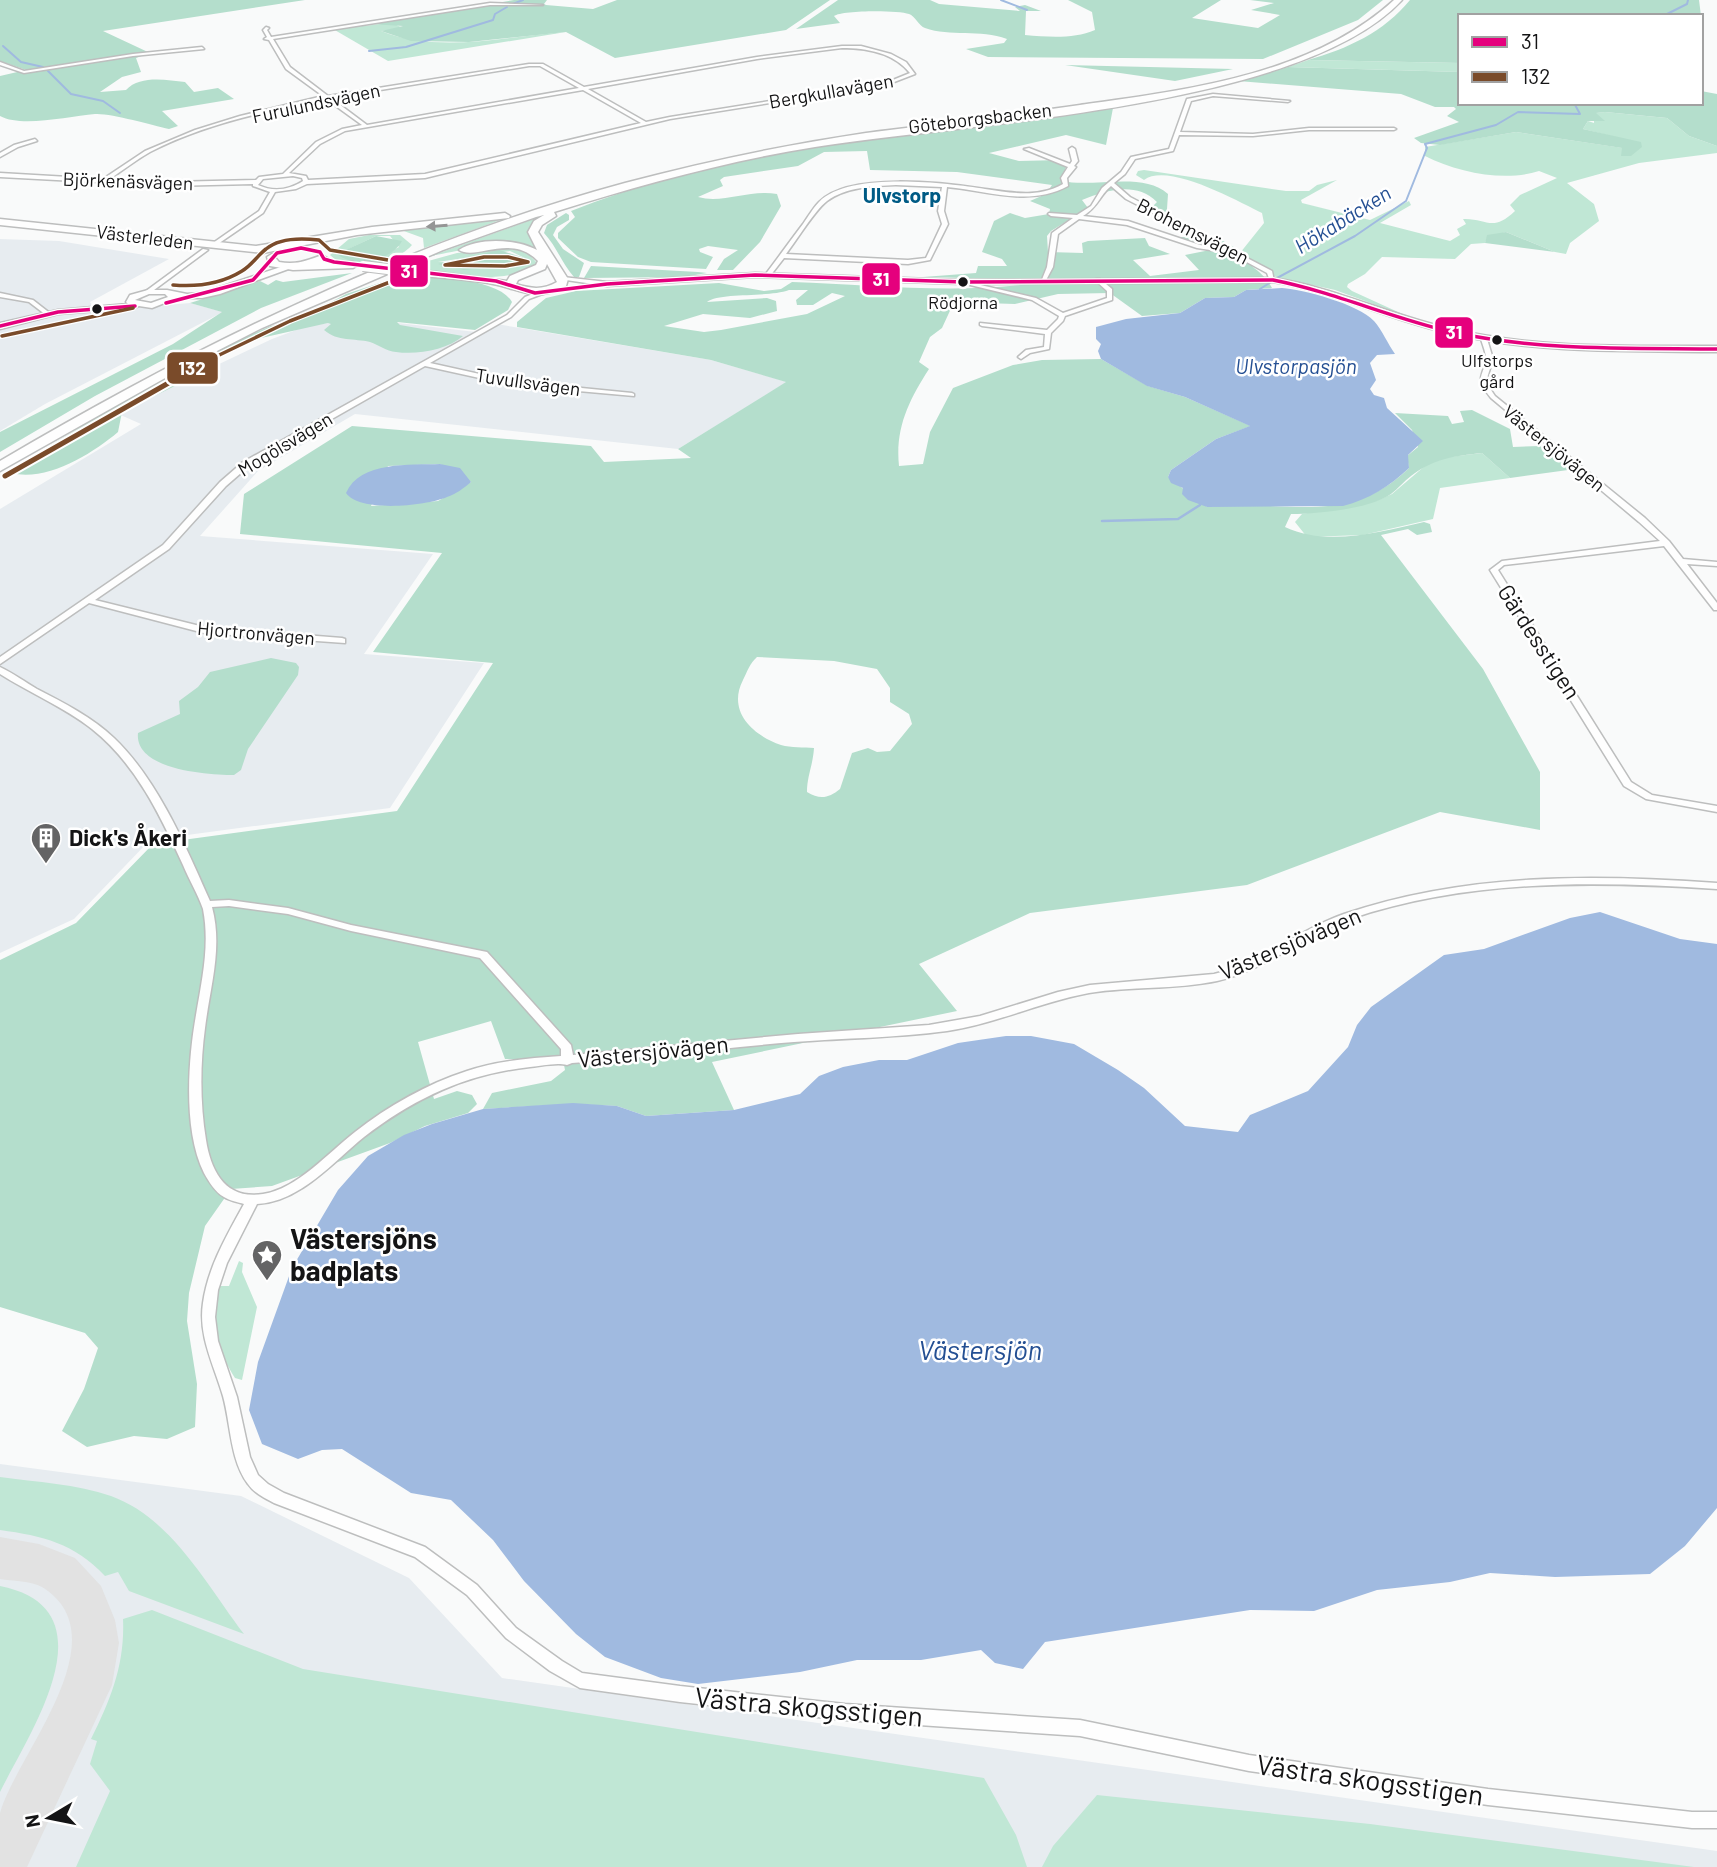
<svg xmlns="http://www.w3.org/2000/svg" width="1717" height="1867" font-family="Barlow,sans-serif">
<rect width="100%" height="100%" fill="#f9fafa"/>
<g fill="#e7ecf0">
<path d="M0 239 59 241 169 259 90 302 96 311 190 303 223 312 45 404 0 431Z"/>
<path d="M340 321H381L476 332 490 323 711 360 787 382 678 449 355 414 258 471 200 536 433 554 364 654 484 663 390 808 150 840 74 919 0 953V509L141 424 116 413 272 339 304 327Z"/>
<path d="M0 1464 241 1496 409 1578 502 1678 1717 1851V1867H0Z"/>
</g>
<g fill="#c0e7d5" fill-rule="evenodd">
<path d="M392 23 403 28 381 31C439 54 506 36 566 32L388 61 333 29Z"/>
<path d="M1308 60 1460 63V72L1288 67Z"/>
<path d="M1605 112 1667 118 1689 136 1717 146V153L1639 163 1567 183 1594 204 1599 221 1570 243 1566 254 1555 252 1506 232 1487 238 1485 243 1471 244 1455 259 1382 257 1365 274 1348 284 1347 287 1352 291 1409 317 1335 290 1276 277 1240 253 1264 223 1262 213C1237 201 1168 162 1144 180L1136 175 1138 171 1144 170 1286 191H1309L1317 185 1337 180 1301 200 1302 203 1370 220 1409 201 1411 205 1380 223 1450 241 1460 235 1457 229 1466 224 1463 219C1487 218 1492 233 1515 211L1510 205 1520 195 1557 178 1539 171C1506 182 1458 173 1425 156V147L1516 132 1623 148 1631 156 1615 137 1583 129 1588 121 1594 123V113Z"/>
<path d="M542 216 529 229V234L539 251C513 239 459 250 431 256Z"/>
<path d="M503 219 424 248 423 238 401 230Z"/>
<path d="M369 235H400L412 245C396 264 349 275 330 255L349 239ZM376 236H390L399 247 371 261 338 254Z"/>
<path d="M507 248 527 252 538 264C503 288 443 272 403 268L457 253ZM510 251 527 259 521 263 438 262Z"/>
<path d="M1482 453 1510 478 1440 488 1433 519 1363 535 1307 537 1295 522 1302 514 1376 501 1392 494 1426 465 1441 458Z"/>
<path d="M239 1261 243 1263 242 1272 257 1307 242 1380 235 1378C213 1342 212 1326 219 1286H229Z"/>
<path d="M0 1477C36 1482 77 1484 111 1496 172 1518 207 1586 244 1634L129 1591 118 1572 105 1576C74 1543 43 1536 0 1530Z"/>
<path d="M0 1586C115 1609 29 1733 0 1792Z"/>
<path d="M152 1610 303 1669 984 1778 1016 1835 1027 1867H76L110 1791 90 1764 97 1741 91 1739C111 1699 125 1664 123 1619Z"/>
<path d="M1097 1795 1370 1824 1694 1867H1042L1053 1846Z"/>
</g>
<g fill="#b4decc" fill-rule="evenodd">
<path d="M0 0H305L103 31 150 53 136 58 141 72 122 77 100 92 126 90C140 75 166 80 185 82L194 92 218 88 234 99 162 111 178 126 169 129C151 125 111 113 95 114 69 116 22 128 0 116V76L26 70 0 61Z"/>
<path d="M514 0H547L544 4 546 5 593 9 617 0H830L786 30 615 58 566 32 469 42 411 41 381 31 403 26 369 24Z"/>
<path d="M838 0H930L939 4 1020 11 1015 7 1025 5 1041 11H1026L1025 35C1049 37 1074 39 1095 30L1092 12 1068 0H1221L1192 18 1258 28 1280 15 1251 10 1274 3 1250 0H1383L1358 20 1263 59 988 57 966 49 1004 43 1007 39C980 29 950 37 925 28 919 26 915 16 909 14 898 10 842 10 834 16L840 23 796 29Z"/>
<path d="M1410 0H1699L1701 16H1460V63L1308 60C1347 49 1384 32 1410 0Z"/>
<path d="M1065 65 1233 69 1175 81Z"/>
<path d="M1288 67 1460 72V103H1701V91L1717 94V146L1689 136 1667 118 1605 112 1596 113 1605 121H1588L1583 129 1641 142 1642 147 1631 156H1621L1622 148 1516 132 1440 145 1421 143 1414 138 1459 122 1447 116 1456 109 1454 107H1435L1401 94 1238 81Z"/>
<path d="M1113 108 1106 145 1066 135 989 153 1019 161 1061 160 1067 163 1062 181C1094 188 1143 171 1168 194L1167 209 1177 225 1153 206 1157 202C1136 181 1106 190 1082 200L1088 208 1051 231 1047 236 1048 252 1083 253 1082 243 1088 241 1145 238 1149 246 1170 254 1133 260 1150 276 1199 270 1185 255 1210 250 1171 237H1216L1234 247C1240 263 1261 267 1272 288L1246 290 1234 297 1205 298 1180 313 1142 316 1110 293 1058 294 1015 304 954 302 942 328 930 337 919 362 929 369C909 400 895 428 899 466L923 464 930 432 953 388 1013 365 1042 360 1101 359 1148 386 1185 397 1251 426 1216 439 1171 470 1168 477 1207 507C1284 498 1346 529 1409 468L1407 456 1418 447 1412 430 1395 413 1448 416 1452 424 1464 422 1460 411 1472 410 1510 429 1513 447 1540 446 1569 465 1568 470 1510 478 1482 453C1454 456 1433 459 1411 476 1404 481 1398 489 1391 494 1370 509 1317 514 1291 514L1285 527C1327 547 1380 532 1424 522L1430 524 1432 532 1417 535 1408 529 1381 535 1483 669 1540 772V830L1440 812 1247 885 1030 913 919 964 957 1011 712 1062 734 1110 646 1116 617 1106 573 1104 483 1109 492 1093 551 1081 565 1070 563 1060 505 1059 491 1021 418 1042 434 1099 457 1091 472 1095 477 1104 468 1113 425 1126 390 1143 272 1186 231 1189 205 1226 189 1293 187 1321 197 1384 195 1427 167 1439 134 1436 87 1447 62 1431 84 1389 98 1348 85 1333 0 1307V960L76 923 153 844 397 811 493 663 373 652 442 553 240 534 244 494 352 426 591 446 604 462 691 458 678 449 786 382 711 360 517 327V322L546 298 576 291 719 283 764 291 781 289 792 282C878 285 970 296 1055 280L923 277 976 273 978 266H1007L1002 259 982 252 994 221 1010 213 1025 218 1049 214 1050 209 1030 201 1046 194 1052 185 957 172 870 170 867 151 824 152 798 166 724 177 720 180 723 186 698 197C723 204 750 189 777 194L781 206 760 242 733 270H717L724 259 738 250 708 246 699 249 700 252 713 257 706 269 591 262 578 257 558 238V233L575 217 571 211C743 143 931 133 1113 108ZM789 290H808L796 300 797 305H813L832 293 845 296 807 314 721 330 704 332 664 326 703 314 750 318 777 311 776 301 767 298 707 302C720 292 767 298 789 290ZM440 464 471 482 438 501 371 506 388 466ZM757 657 834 661 877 669 890 688V702L909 714 912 724 890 751 877 752 868 748 852 753 840 789C829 798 820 800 807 792 807 776 813 765 814 748 804 747 791 748 781 745 752 735 727 711 743 680 747 672 750 663 757 657Z"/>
<path d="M566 213 569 215V220L557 227 553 235 563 249 584 263 579 277H574C561 262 557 247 544 233L547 225Z"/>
<path d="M1506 232 1555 252 1485 243 1487 235Z"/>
<path d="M376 236 402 241C391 261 355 269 337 254Z"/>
<path d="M499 250 528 259 521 263 464 270 438 264Z"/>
<path d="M591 266 698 272 707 273 683 277 584 278Z"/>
<path d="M352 273 261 308 95 396 0 452V432L173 344 222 312 190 303 260 281 268 285 276 280 283 282Z"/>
<path d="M404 275C431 278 498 277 512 302L508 310 475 330 397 322 400 325 463 336C447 350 417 355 396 352 386 351 379 345 370 342 354 338 338 342 324 330L331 324 328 323 261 338 234 348 183 382 122 412 118 432C92 454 47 482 11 473L36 454 117 405 240 339 271 326 296 321 346 294Z"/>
<path d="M271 658 296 663 299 667 298 675 248 749 241 770 234 775C208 775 134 770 138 733L180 714 179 701 198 687 210 672Z"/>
</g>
<g fill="#a0bae0">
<path d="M1282 288C1305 290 1358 304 1374 321 1382 330 1388 344 1395 354L1377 355 1370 363 1376 380 1370 389 1374 395 1384 398 1387 408 1423 441 1408 455 1409 468C1389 487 1369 499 1343 506L1207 507 1188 500 1182 494 1183 488 1171 483 1168 477 1171 470 1216 439 1250 426 1185 397 1147 386 1101 359 1098 351 1101 344 1096 339V327L1126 319 1180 313 1205 298 1234 297 1246 290Z"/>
<path d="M440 464 460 468 471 482C464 488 456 494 447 497 426 506 360 513 346 493 360 461 410 465 440 464Z"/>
<path d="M1600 912 1680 939 1717 944V1508L1685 1546 1650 1574 1555 1577 1490 1573 1450 1582 1377 1590 1314 1611 1250 1610 1045 1642 1023 1669 995 1663 981 1650 921 1660H857L800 1672 698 1684 661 1678 605 1657 576 1634 524 1581 493 1540 451 1500 411 1493 342 1449 322 1450 298 1459 262 1444 249 1410 258 1362 292 1268 338 1190 368 1156 404 1135 432 1124 483 1109 573 1103 617 1106 646 1116 734 1110 800 1094 819 1076 843 1067 879 1060H907L958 1043 1006 1036H1031L1074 1044 1118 1070 1144 1088 1185 1126 1238 1132 1250 1115 1308 1091 1348 1047 1357 1025 1371 1007 1444 955 1484 949 1570 918Z"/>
</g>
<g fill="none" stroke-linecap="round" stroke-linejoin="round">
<g stroke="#a0bae0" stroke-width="2">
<path d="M1001 0 1027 10"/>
<path d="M510 5 523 0"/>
<path d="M1653 16 1667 14 1687 4 1688 0"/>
<path d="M3 46 21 62 43 67"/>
<path d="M369 51 406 47 493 20 495 14 507 7"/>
<path d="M46 69 71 94 103 101 120 113"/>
<path d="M1277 278 1355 236 1406 201 1427 148 1425 144 1496 125 1518 112 1580 114 1574 103"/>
<path d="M1260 289 1271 282"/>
</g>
<path stroke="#a0bae0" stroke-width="2.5" d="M1102 521 1178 519 1200 505"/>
<path fill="#e2e2e2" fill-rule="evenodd" d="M0 1537 39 1544 75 1558 101 1586 115 1620 119 1643 112 1685 27 1867H0C0 1851 0 1829 0 1813 16 1755 123 1637 42 1587 31 1581 12 1581 0 1579Z"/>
<g stroke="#bdbebe" stroke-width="3">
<g id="minor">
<path d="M490 3 543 5H490L273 39 290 67 328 96 529 64H543L584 87 757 57 842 46H861L891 54 906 62 915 74 889 84 670 119 425 178 307 184 296 189 275 192 263 213 215 246 212 244 213 243 259 211 270 192 253 186V184L169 186 0 177V173L103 179 145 151 195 130 240 116 323 96 286 69 269 40 264 39 267 37 263 30 266 27 269 28 267 30 271 37ZM842 48C867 48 894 53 910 73L888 82 670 117 646 122 588 89 757 59ZM529 66H540L579 88 367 125 331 98ZM583 90 641 123 425 174 308 180 306 176 289 173 320 144 345 131ZM326 99 362 125 342 129 316 142 283 174 259 177 256 180 169 182 110 179C123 170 136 160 150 152 204 124 267 111 326 99ZM293 176 302 178 303 181C289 190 273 192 258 185L263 179Z"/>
<path d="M202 47 204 49 133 56 24 73 0 65V62L24 71 133 54Z"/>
<path d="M1213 94 1290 101 1288 102 1213 96 1191 101 1180 132 1253 134 1309 128H1394L1396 129 1394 130H1309L1253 136 1179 135 1173 151 1135 159 1125 174 1114 183 1130 197 1272 271 1274 281H1270L1267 273 1230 253 1197 248 1127 225 1079 219 1058 234 1053 267 1045 282H1041L1047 267 1052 233 1073 218 1051 216 1048 214 1049 213 1077 215 1091 206 1102 188 1121 172 1131 157 1169 149 1187 99ZM1111 186 1126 199 1223 249 1200 245 1128 221 1083 216C1099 206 1099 196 1111 186Z"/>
<path d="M35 139 37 141 18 147 0 157V153L14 145Z"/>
<path d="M1072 147 1075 149 1078 161 1074 166 1076 167 1067 178 1068 186C1030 207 988 191 947 187L944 211 948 224 930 260 908 264 784 258 770 276 765 275C778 258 790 241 803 224 808 217 813 208 819 202 849 171 946 183 985 189 1013 193 1038 198 1063 184L1061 178 1068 167 1024 149 1029 148 1070 164 1072 161 1069 149ZM896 185 942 187 938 211 942 224 926 258 908 260 786 254C796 241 815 210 827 201 846 187 873 186 896 185Z"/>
<path d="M203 249 208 250 150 293H146V291Z"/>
<path d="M1096 279H1100L1112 289V300L1065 316 1063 321 1051 333 1049 349 1030 353 1021 359 1018 357 1026 350 1044 347 1045 334 982 326 980 325V323L1047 330 1058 319 1059 316 1032 300 966 284 967 281 969 280 972 283 1036 298 1063 313 1107 298V291L1096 281Z"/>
<path d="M543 290 546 292 545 293 529 299 511 317 430 363 511 381 632 393 634 394V396L511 385 425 366 249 466 226 486 169 549 95 600 204 627 342 638 345 639V643L204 633 89 603 0 664V657L163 545 220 482 243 462 507 315 525 297Z"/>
<path d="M0 293 33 300 51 314 46 315 29 302 0 297Z"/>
<path d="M1484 337 1487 339 1493 359 1487 378 1489 387 1495 396 1645 518 1669 541 1683 559 1717 562V566L1687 564 1717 603V610H1714L1664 546 1504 565 1498 570 1631 782 1652 795 1717 806V812L1646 799 1624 786 1490 570 1502 561 1660 541 1639 522 1491 398C1476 379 1480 382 1486 361 1487 355 1483 346 1481 339Z"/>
<path d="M0 667C13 673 25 682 37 689 64 703 92 717 114 738 158 780 186 847 210 901L229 900 288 908 351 925 487 952 571 1045 573 1055 798 1034 929 1025 980 1016 1058 992 1090 985 1214 974C1261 963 1298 930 1344 914 1464 873 1592 874 1717 883V889C1595 881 1467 879 1350 919 1303 936 1266 970 1217 981 1175 990 1131 986 1089 993 1040 1002 995 1024 947 1031 896 1038 845 1038 794 1042 720 1048 646 1058 572 1063L567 1065C556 1062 542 1066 530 1067 466 1074 415 1098 364 1137 333 1162 300 1202 257 1204L227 1263 218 1290 215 1317 218 1341 237 1397 250 1457 258 1475 268 1484 284 1493 425 1547 477 1585 516 1628 562 1661 582 1673 680 1686 845 1704 1080 1720 1249 1755 1488 1789 1692 1812H1717V1828H1692L1488 1805 1249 1771 1080 1736 845 1720 680 1702 580 1688 550 1671 506 1638 467 1595 415 1557 274 1503C265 1498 254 1493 248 1484 230 1460 231 1425 223 1396 214 1365 198 1336 203 1303 208 1267 227 1235 244 1204 238 1202 230 1201 224 1197 215 1192 209 1182 204 1173 183 1131 188 1060 196 1015 202 979 210 945 203 909 198 894 189 880 183 865 160 815 136 764 92 729 64 707 30 693 0 674ZM229 906 288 914 351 931 480 958 561 1049V1056C530 1058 497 1061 467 1071 427 1084 388 1106 355 1132 329 1152 297 1189 263 1194 226 1200 211 1172 206 1140 200 1104 200 1065 205 1028 210 987 223 948 212 907Z"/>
</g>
</g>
<g stroke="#bdbebe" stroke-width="3">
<g id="tertiary">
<path d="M287 265 294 267 220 294 202 298H177L152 308 139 306 135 308 58 314 0 329V323L58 310 128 304 126 302 130 295 148 290H167L187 294 202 293ZM149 294H165L168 297 151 303 135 300Z"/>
<path d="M755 273 963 280 1273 278C1335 287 1391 316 1452 329 1539 349 1628 346 1717 346V352C1628 351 1539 354 1452 334 1391 321 1335 292 1273 282L963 284 755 277 607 286 559 279 563 277 607 282Z"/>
</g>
</g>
<g stroke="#bdbebe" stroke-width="3">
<g id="trunk">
<path d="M1394 0H1402C1301 109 964 123 815 147 727 161 640 185 554 212L556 216 542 225 538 232 568 279 566 286C535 303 523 290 493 284 467 279 439 278 412 275L407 272 412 269 507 281 510 276 536 265 538 261C511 233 476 261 459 250 478 237 517 239 537 250L528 232 534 221 544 215 536 217 443 250 262 328 174 373 0 471V461C197 345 404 243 625 183 704 162 785 145 866 133 937 124 1009 115 1080 105 1187 90 1312 75 1394 0ZM547 264 557 282C543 290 531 289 516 284L518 280 545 269Z"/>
<path d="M505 213 510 216 509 218 357 235 263 253 0 225V219L256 246 372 227Z"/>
<path d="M272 254 279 262C296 265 306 261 322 255L327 258 323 262H353L358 265 353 268 293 270 270 266 267 257Z"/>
</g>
</g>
<use href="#minor" fill="#fefefe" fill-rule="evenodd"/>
<use href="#tertiary" fill="#fefefe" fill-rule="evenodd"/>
<use href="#trunk" fill="#fefefe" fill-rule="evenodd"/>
<g stroke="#bdbebe" stroke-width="12" stroke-linecap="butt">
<path id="trunk-bridge" d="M363 266 412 272"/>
</g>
<use href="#trunk-bridge" stroke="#fefefe" stroke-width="10"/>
<g stroke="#fff" stroke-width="6">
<g id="bus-1">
<path d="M166 303 253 280 277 253 301 248 320 252 324 259 334 262 496 281 535 293 607 284 755 275 963 282 1273 280C1334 292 1391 318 1452 332 1538 351 1629 348 1717 349"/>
<path d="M0 326 58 312 135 306"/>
</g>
</g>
<g stroke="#fff" stroke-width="6">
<g id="bus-2-far1">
<path d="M484 257H508L528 262 505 266 445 265Z"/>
<path d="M173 285C197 287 221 284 242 271 252 265 257 256 266 249 280 237 302 238 319 240L330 250 388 260"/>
<path d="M2 336 133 308"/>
<path d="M213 358 290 321 390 282"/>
</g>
</g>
<g stroke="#fff" stroke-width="9">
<path id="bus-2" d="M5 476 216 356"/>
</g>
<use href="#bus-1" stroke="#e5007d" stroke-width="3.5"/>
<use href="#bus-2-far1" stroke="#7a4b2a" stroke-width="3.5"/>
<use href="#bus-2" stroke="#7a4b2a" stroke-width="5"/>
</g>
<defs><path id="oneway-solid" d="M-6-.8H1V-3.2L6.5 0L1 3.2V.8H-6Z" transform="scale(1.75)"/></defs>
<use fill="#959595" href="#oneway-solid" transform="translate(437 226) rotate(176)"/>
<defs>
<g id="building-pin" transform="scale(1.575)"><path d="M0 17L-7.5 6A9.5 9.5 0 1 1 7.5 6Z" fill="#646465" stroke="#fff"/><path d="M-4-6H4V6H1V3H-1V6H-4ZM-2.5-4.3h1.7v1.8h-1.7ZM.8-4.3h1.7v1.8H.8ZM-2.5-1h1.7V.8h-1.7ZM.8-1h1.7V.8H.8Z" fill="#fff"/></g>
<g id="sight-pin" transform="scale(1.575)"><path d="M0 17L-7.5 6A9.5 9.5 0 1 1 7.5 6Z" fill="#646465" stroke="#fff"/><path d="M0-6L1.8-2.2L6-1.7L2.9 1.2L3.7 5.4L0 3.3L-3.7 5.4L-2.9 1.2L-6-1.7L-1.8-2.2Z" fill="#fff"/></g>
</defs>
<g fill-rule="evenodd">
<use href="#building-pin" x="46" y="838"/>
<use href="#sight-pin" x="267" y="1255"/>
</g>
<g fill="#141415" stroke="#fff" stroke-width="2.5">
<circle cx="963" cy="282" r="6"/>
<circle cx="97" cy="309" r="6"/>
<circle cx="1497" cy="340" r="6"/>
</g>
<g text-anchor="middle" stroke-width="5" stroke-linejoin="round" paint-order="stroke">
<g font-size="18" fill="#141415" stroke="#fff">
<text x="963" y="309">Rödjorna</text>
<text x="1497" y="367">Ulfstorps<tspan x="1497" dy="21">gård</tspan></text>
</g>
<g font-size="19" fill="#141415" stroke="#fff">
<text transform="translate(831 91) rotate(-10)" y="7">Bergkullavägen</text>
<text transform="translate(316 103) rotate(-12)" y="7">Furulundsvägen</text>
<text transform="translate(980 118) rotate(-7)" y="7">Göteborgsbacken</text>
<text transform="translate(128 181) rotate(2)" y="7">Björkenäsvägen</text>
<text transform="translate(1193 231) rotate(27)" y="7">Brohemsvägen</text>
<text transform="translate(145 237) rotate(7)" y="7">Västerleden</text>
<text transform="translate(528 382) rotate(8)" y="7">Tuvullsvägen</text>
<text transform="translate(285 444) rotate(-31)" y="7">Mogölsvägen</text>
<text transform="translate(1554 448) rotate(39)" y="7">Västersjövägen</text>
<text transform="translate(256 633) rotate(5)" y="7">Hjortronvägen</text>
</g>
<g font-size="21" font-weight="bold" fill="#005b85" stroke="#fff">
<text x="902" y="203">Ulvstorp</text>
</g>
<g font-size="21" font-style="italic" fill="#244f93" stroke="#fff">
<text transform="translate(1343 220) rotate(-32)" y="7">Hökabäcken</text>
<text x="1296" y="374">Ulvstorpasjön</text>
</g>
<g font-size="23" fill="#141415" stroke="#fff">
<text transform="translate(1539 642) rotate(57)" y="8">Gärdesstigen</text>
<text transform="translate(1290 944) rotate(-23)" y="8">Västersjövägen</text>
<text transform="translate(653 1052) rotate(-6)" y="8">Västersjövägen</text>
</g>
<g font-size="23" font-weight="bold" fill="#141415" stroke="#fff" text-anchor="start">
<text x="69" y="846">Dick's Åkeri</text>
</g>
<g font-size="28" font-weight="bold" fill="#141415" stroke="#fff" text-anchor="start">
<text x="290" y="1249">Västersjöns<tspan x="290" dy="32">badplats</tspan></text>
</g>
<g font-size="28" font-style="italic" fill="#244f93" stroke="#fff">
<text x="980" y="1360">Västersjön</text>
</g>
<g font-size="28" fill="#141415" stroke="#fff">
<text transform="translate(809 1707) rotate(5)" y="10">Västra skogsstigen</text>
<text transform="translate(1370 1780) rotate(8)" y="10">Västra skogsstigen</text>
</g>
</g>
<g stroke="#fff" stroke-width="2.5">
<rect x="389" y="254" width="40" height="34" rx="7" fill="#e5007d"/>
<rect x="861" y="262" width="40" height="34" rx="7" fill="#e5007d"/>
<rect x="1434" y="316" width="40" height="33" rx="7" fill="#e5007d"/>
<rect x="166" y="351" width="53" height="34" rx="7" fill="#7a4b2a"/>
</g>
<g font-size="19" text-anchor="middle" font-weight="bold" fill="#fff">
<text x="409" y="278">31</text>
<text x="881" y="286">31</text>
<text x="1454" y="339">31</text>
<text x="192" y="375">132</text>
</g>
<rect x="1458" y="14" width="245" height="91" fill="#ffffff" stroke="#a1a1a1" stroke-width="2"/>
<rect x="1472" y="37" width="35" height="10" fill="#e5007d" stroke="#a1a1a1" stroke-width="2"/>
<text x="1521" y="49" font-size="21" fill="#141415">31</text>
<rect x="1472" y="72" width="35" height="10" fill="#7a4b2a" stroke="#a1a1a1" stroke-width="2"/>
<text x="1521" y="84" font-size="21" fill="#141415">132</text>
<g transform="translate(49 1818) rotate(260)" stroke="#ffffff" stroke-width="5" paint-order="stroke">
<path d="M0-5L12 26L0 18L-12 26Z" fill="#141415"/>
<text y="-10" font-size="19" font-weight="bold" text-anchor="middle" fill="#141415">N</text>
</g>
</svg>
